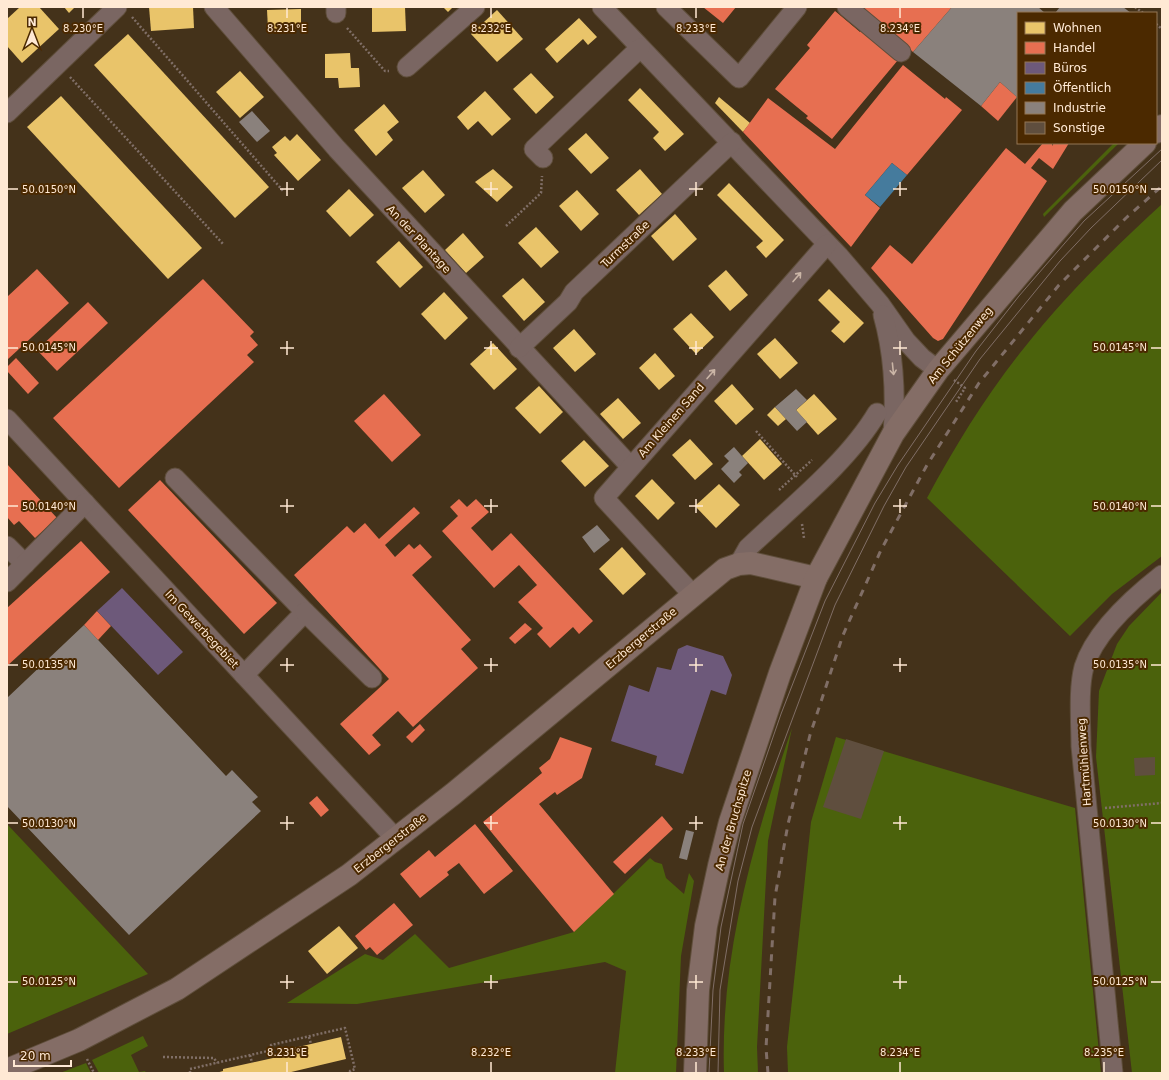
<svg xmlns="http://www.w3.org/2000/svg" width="1169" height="1080" font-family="'DejaVu Sans',sans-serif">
<rect width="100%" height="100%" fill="#44321a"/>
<g fill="#4b620c">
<path d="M1114 143H1119L1044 217 1043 214Z"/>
<path d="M1162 204V556L1112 594 1070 636 927 498C955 446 987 394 1024 348 1065 296 1113 249 1162 204Z"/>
<path d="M1162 592V1073H1132L1096 757 1099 691 1117 644 1129 626Z"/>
<path d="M792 728 768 841 757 1047 758 1073H724C720 955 754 839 792 728Z"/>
<path d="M836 737 1075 808 1101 1073H788L787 1047 811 822Z"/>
<path d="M7 824 148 974 7 1034Z"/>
<path d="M650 858 655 862 662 864 666 878 684 894 689 873 694 881 681 956 676 1073H615L626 971 605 962 357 1004 287 1003 365 954 383 960 415 934 449 968 574 932Z"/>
<path d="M143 1036 148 1046 131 1055 139 1072 145 1071 146 1073H99L92 1060Z"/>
<path d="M86 1063 91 1073H60Z"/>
</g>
<g fill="#e9c46a">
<path d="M20 7H39L59 29 22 63 7 46V19Z"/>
<path d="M64 7H75L69 13Z"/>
<path d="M149 7H193L194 28 151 31Z"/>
<path d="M405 7 406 31 372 32V8Z"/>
<path d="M443 7H453L448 12Z"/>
<path d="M301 9V28L268 29 267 10Z"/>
<path d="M497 10 523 39 497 62 471 34Z"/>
<path d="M579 18 597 37 588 45 583 39 557 63 545 49Z"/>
<path d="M128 34 269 187 235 218 94 65Z"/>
<path d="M350 53 351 68H359L360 87 339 88 338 78H325V54Z"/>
<path d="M240 71 264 97 240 118 216 92Z"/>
<path d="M531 73 554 97 536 114 513 89Z"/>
<path d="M640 88 684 134 665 151 653 138 659 132 628 100Z"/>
<path d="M485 91 511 119 492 136 478 121 468 130 457 117Z"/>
<path d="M61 96 202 248 168 279 27 127Z"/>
<path d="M719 97 750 123 743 132 715 103Z"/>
<path d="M384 104 399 122 387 132 393 140 376 156 354 130Z"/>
<path d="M586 133 609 158 591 174 568 149Z"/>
<path d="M297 134 321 160 298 181 274 155 277 153 272 147 285 136 290 141Z"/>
<path d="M493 169 513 187 497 202 475 182Z"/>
<path d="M640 169 662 194 639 215 616 190Z"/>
<path d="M423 170 445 195 425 213 402 188Z"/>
<path d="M729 183 784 240 766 258 756 247 763 241 717 195Z"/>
<path d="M349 189 374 215 350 237 326 211Z"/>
<path d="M577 190 599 214 581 231 559 206Z"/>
<path d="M675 214 697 239 673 261 651 236Z"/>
<path d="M536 227 559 252 541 268 518 243Z"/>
<path d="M463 233 484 257 466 273 445 250Z"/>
<path d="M399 241 423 267 400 288 376 262Z"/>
<path d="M726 270 748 295 730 311 708 286Z"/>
<path d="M523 278 545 302 524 321 502 296Z"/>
<path d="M829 289 864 323 844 343 831 331 840 322 818 300Z"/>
<path d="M444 292 468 318 445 340 421 314Z"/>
<path d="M691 313 714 337 696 354 673 329Z"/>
<path d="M574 329 596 354 575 372 553 348Z"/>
<path d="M775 338 798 363 780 379 757 354Z"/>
<path d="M493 343 517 369 494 390 470 364Z"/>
<path d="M655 353 675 376 659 390 639 368Z"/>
<path d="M732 384 754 409 736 425 714 401Z"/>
<path d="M539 386 563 412 540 434 515 408Z"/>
<path d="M814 394 837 419 818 435 796 410Z"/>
<path d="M618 398 641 423 623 439 600 414Z"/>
<path d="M775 407 786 419 778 426 767 415Z"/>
<path d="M690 439 713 464 695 480 672 455Z"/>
<path d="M760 439 782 464 764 480 742 456Z"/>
<path d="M584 440 609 466 585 487 561 461Z"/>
<path d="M652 479 675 503 658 520 635 496Z"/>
<path d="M719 484 740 505 716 528 695 506Z"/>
<path d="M622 547 646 574 623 595 599 569Z"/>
<path d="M339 926 358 948 327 974 308 951Z"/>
<path d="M341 1037 346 1059 287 1073H216L223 1071V1069L282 1056 281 1051Z"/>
</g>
<g fill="#e76f51">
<path d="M703 7H736L723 23Z"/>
<path d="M859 7H952L913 52Z"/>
<path d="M835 11 860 32 862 29 898 60 832 139 806 118 808 116 775 89 810 48 807 45Z"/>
<path d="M903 65 945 99 946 97 962 110 907 175 892 163 865 195 880 208 851 247 743 132 768 98 835 149Z"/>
<path d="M1000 82 1017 97 998 121 981 106Z"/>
<path d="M1043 143H1052V146L1054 143H1069L1053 169 1039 158 1031 168 1047 181 943 339 938 341 933 338 871 268 890 245 912 264 1006 148 1025 164Z"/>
<path d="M37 269 69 303 7 360V297Z"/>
<path d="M203 279 254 332 250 336 258 345 247 355 254 362 119 488 53 418Z"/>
<path d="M88 302 108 323 57 371 37 350Z"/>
<path d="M16 358 39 383 28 394 7 371V367Z"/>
<path d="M384 394 421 435 392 462 354 421Z"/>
<path d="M7 464 57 518 35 538 19 521 14 525 7 517Z"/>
<path d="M160 480 277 603 244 634 128 510Z"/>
<path d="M459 499 467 507 476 499 489 512 471 528 492 551 511 533 593 621 579 634 573 627 550 648 537 634 543 628 518 602 537 585 519 565 494 588 442 531 458 516 450 507Z"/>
<path d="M414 507 420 513 385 545 395 557 409 544 414 549 420 544 432 557 412 575 471 640 461 649 478 668 413 727 398 711 372 735 381 745 369 755 340 724 389 679 294 575 347 526 354 533 365 523 379 539Z"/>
<path d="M81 541 110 572 7 666V608Z"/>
<path d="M97 611 111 626 98 640 84 625Z"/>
<path d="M525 623 532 629 515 644 509 638Z"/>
<path d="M420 724 425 730 412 743 406 737Z"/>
<path d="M560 737 592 748 582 778 557 795 555 792 539 804 614 894 574 932 483 822 542 773 539 768 550 759Z"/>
<path d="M317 796 329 810 321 817 309 803Z"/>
<path d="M662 816 673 829 625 874 613 862Z"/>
<path d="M475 824 513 871 484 894 459 863 447 872 449 875 420 898 400 874 429 850 435 857Z"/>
<path d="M394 903 413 925 377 955 370 947 366 950 355 936Z"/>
</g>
<g fill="#6d597a">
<path d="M122 588 183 652 158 675 97 611Z"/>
<path d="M687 645 723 656 732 675 726 695 711 690 683 774 655 765 657 756 611 741 629 685 649 692 657 667 671 670 678 649Z"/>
</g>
<path fill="#457b9d" d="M892 163 907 175 880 207 865 195Z"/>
<g fill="#8a817c">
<path d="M952 7H1038L1045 13H1018V98L1000 82 981 106 913 52Z"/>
<path d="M1060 7H1123L1131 13H1055Z"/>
<path d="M252 111 270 131 257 142 239 122Z"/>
<path d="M796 389 807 400 796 410 807 422 797 431 775 407Z"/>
<path d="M734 447 748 463 739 472 742 475 734 483 721 469 729 461 724 456Z"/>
<path d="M597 525 610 540 594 553 582 537Z"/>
<path d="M84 625 226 776 232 770 258 797 252 802 261 811 129 935 7 806V698Z"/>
<path d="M686 830 694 832 687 860 679 858Z"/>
</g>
<g fill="#5f4e3e">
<path d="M846 739 884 751 861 819 823 807Z"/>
<path d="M1155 757V775L1135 776 1134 758Z"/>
</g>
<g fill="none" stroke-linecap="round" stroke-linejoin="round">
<g stroke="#5f4e3b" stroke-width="21">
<g id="minor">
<path d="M214 7 337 149 630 466"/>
<path d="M336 7V13"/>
<path d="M602 7 839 256 880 304 906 341 922 358 938 370"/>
<path d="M666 7 739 78 797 7"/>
<path d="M847 7 901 52"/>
<path d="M407 67 475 7"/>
<path d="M7 113 117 7"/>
<path d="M543 158 534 149 640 48"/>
<path d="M883 315C894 354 896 393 893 434"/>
<path d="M519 348 568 302 574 292 732 142"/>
<path d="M7 419 396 839"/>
<path d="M175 478 305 612 244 675"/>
<path d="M7 546 25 564"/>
<path d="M739 564 748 548C790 508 848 462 877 413"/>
<path d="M7 582 85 503"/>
<path d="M693 595 604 498 827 244"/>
<path d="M305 612 372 678"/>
<path d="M1113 1073 1081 746C1081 723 1078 689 1084 667 1095 632 1134 597 1162 575"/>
</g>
</g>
<g stroke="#5f4e3b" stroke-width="24">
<g id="major">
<path d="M1156 132 1162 126"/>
<path d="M7 1070 79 1040 177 989 349 875 453 794 725 569 739 564 751 563 816 578"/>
<path d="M695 1073 698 990 706 926 719 866 730 822 780 673 816 578 893 434 938 370 1073 211 1145 143"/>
</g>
</g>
<g stroke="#806f67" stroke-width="2.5" stroke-dasharray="2 2" stroke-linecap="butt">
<path d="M1135 7 1143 13"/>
<path d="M132 17 284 192"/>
<path d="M1156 24 1162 29"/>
<path d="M347 28 385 71H389"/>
<path d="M70 77 224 245"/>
<path d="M506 226 541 193 542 176"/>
<path d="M954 380 965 388 956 402"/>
<path d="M756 431 797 477"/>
<path d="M779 490 812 460"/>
<path d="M802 524 804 538"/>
<path d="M1105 808 1162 803"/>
<path d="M309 1037 311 1044"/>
<path d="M250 1055 252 1063"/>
<path d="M163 1057 214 1058 217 1063"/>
<path d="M87 1059 94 1073"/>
<path d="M190 1073V1069L272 1050 271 1045 345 1028 355 1069 350 1071V1073"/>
</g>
<use href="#minor" stroke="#7a6662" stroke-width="19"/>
<use href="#major" stroke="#846d66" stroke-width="22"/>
<g stroke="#806e66" stroke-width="1">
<path d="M709 1073 713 990 721 927 743 824 781 714 825 601 875 503 898 465 976 351 1019 296 1084 221 1162 149"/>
<path d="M718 1073 720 990 738 881 752 827 835 605 884 506 906 467 980 359 1060 261 1091 228 1162 160"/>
</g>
<path stroke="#806e66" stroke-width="3" stroke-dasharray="7 7" stroke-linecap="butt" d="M768 1073 766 1048 775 897 788 824 810 735 843 635 881 550 927 465 979 383 1059 285 1126 218 1162 186"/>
</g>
<defs><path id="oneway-shaft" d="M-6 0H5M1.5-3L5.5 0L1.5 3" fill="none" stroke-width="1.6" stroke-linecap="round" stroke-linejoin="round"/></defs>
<g stroke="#cab5a6">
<use href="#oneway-shaft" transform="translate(797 277) rotate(-49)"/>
<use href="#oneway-shaft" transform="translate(893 369) rotate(84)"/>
<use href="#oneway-shaft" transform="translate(711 374) rotate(-49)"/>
</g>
<path fill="none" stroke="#ffe9d4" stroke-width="1.5" d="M83 8V18M287 8V18M491 8V18M696 8V18M900 8V18M287 182V196M491 182V196M696 182V196M900 182V196M8 189H18M280 189H294M484 189H498M689 189H703M893 189H907M1151 189H1161M287 341V355M491 341V355M696 341V355M900 341V355M8 348H18M280 348H294M484 348H498M689 348H703M893 348H907M1151 348H1161M287 499V513M491 499V513M696 499V513M900 499V513M8 506H18M280 506H294M484 506H498M689 506H703M893 506H907M1151 506H1161M287 658V672M491 658V672M696 658V672M900 658V672M8 665H18M280 665H294M484 665H498M689 665H703M893 665H907M1151 665H1161M287 816V830M491 816V830M696 816V830M900 816V830M8 823H18M280 823H294M484 823H498M689 823H703M893 823H907M1151 823H1161M287 975V989M491 975V989M696 975V989M900 975V989M8 982H18M280 982H294M484 982H498M689 982H703M893 982H907M1151 982H1161M287 1062V1072M491 1062V1072M696 1062V1072M900 1062V1072M1104 1062V1072"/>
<g text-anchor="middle" stroke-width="4" stroke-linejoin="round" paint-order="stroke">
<g font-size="11" fill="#ffe9d4" stroke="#4b2900">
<text transform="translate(419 239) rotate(47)" y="4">An der Plantage</text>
<text transform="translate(625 244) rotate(-44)" y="4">Turmstraße</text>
<text transform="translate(960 345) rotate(-51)" y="4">Am Schützenweg</text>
<text transform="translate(671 420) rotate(-49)" y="4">Am Kleinen Sand</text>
<text transform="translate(202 629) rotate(47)" y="4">Im Gewerbegebiet</text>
<text transform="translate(641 638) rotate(-40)" y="4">Erzbergerstraße</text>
<text transform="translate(1084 762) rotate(-94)" y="4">Hartmühlenweg</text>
<text transform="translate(733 820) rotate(-74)" y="4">An der Bruchspitze</text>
<text transform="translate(390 843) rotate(-38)" y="4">Erzbergerstraße</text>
</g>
</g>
<g font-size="10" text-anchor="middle" fill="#ffe9d4" stroke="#4b2900" stroke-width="4" stroke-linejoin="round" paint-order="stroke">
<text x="83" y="32">8.230°E</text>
<text x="287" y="32">8.231°E</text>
<text x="491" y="32">8.232°E</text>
<text x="696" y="32">8.233°E</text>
<text x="900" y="32">8.234°E</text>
<text x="49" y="193">50.0150°N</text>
<text x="1120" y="193">50.0150°N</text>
<text x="49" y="351">50.0145°N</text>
<text x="1120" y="351">50.0145°N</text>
<text x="49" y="510">50.0140°N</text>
<text x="1120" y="510">50.0140°N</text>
<text x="49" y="668">50.0135°N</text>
<text x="1120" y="668">50.0135°N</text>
<text x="49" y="827">50.0130°N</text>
<text x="1120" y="827">50.0130°N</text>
<text x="49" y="985">50.0125°N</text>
<text x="1120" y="985">50.0125°N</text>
<text x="287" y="1056">8.231°E</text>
<text x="491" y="1056">8.232°E</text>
<text x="696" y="1056">8.233°E</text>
<text x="900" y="1056">8.234°E</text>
<text x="1104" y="1056">8.235°E</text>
</g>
<rect width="1169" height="1080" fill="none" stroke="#ffe9d4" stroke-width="16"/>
<rect x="1017" y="12" width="140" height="132" fill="#4b2900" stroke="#937655"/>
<rect x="1025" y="22" width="20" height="12" fill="#e9c46a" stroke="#937655"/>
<text x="1053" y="32" font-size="12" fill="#ffe9d4">Wohnen</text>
<rect x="1025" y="42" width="20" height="12" fill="#e76f51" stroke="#937655"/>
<text x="1053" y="52" font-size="12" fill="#ffe9d4">Handel</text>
<rect x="1025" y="62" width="20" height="12" fill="#6d597a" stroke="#937655"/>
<text x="1053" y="72" font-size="12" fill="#ffe9d4">Büros</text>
<rect x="1025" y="82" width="20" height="12" fill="#457b9d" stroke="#937655"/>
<text x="1053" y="92" font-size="12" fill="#ffe9d4">Öffentlich</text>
<rect x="1025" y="102" width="20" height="12" fill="#8a817c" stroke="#937655"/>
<text x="1053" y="112" font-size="12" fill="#ffe9d4">Industrie</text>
<rect x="1025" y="122" width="20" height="12" fill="#5f4e3e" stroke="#937655"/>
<text x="1053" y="132" font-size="12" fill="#ffe9d4">Sonstige</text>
<g transform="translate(32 32)" stroke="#4b2900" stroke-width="3" paint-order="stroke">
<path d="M0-3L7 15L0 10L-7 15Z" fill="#ffe9d4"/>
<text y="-6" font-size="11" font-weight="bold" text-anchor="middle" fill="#ffe9d4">N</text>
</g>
<path d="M14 1060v6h57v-6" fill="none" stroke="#ffe9d4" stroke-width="2"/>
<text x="20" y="1060" font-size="12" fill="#ffe9d4" stroke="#4b2900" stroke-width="3" paint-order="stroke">20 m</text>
</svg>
